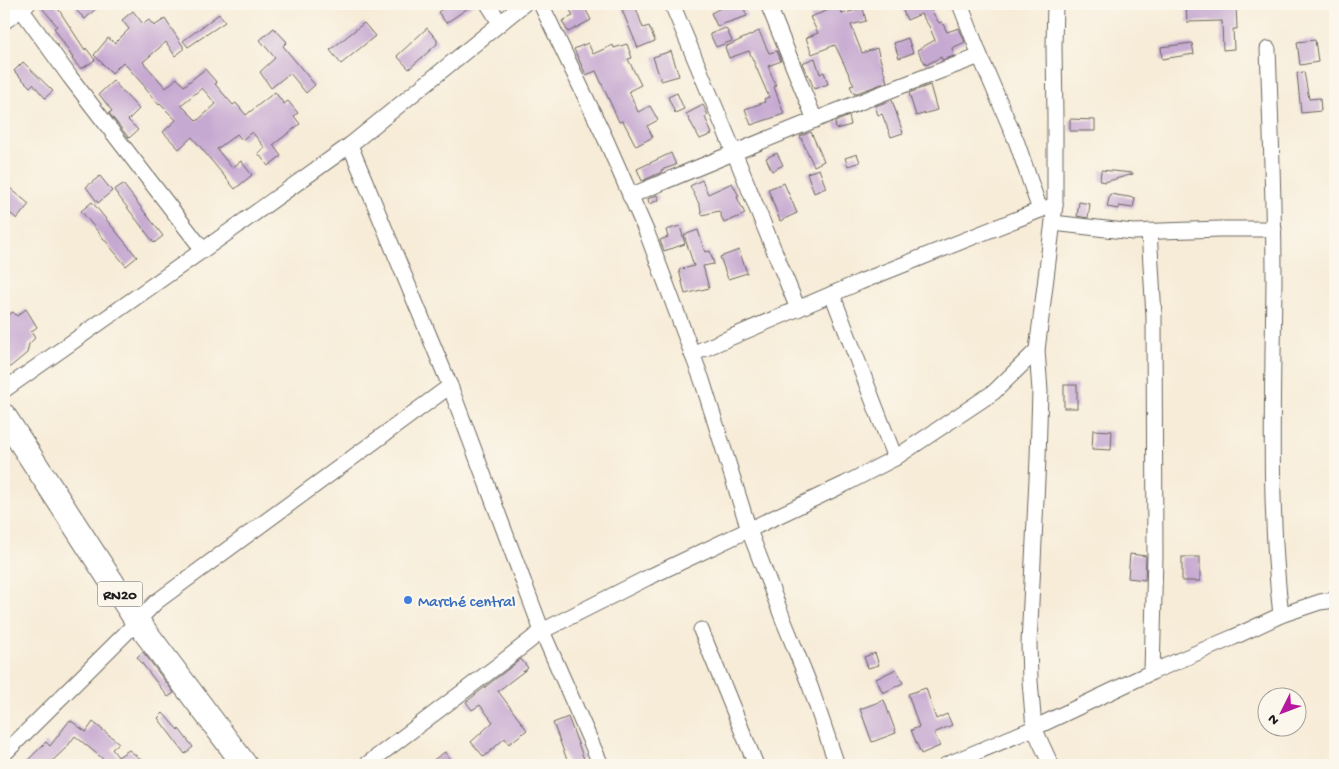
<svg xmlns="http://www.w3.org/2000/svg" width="1339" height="769" font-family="'Gochi Hand',sans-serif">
<rect width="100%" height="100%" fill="#fbf7ec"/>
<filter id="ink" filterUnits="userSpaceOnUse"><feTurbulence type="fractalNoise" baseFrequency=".02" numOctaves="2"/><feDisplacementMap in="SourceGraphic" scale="10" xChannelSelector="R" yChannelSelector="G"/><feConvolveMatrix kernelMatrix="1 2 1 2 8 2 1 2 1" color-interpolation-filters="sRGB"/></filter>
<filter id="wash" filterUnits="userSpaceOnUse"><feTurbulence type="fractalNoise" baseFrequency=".0096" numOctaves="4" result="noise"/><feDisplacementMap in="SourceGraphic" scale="20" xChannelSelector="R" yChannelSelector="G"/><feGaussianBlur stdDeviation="1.12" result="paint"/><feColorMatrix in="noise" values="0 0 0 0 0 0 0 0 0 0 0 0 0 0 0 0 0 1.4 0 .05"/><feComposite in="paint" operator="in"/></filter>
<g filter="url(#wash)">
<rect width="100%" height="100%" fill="#f7ecd8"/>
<g id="blocks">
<g fill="#c6a9d1" fill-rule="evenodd">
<path d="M39 4H55L85 50 86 48 95 60 83 68H80L72 59 73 58 54 28 57 26Z"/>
<path d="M81 4H101L85 19 75 9Z"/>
<path d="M450 4H474L446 23 438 12Z"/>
<path d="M567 4H583L591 20 568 32 562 21 573 16Z"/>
<path d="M729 4H742L747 16 717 26 711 13Z"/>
<path d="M900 4H945L931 10 939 23 942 22 947 32 959 28 965 42 952 48 954 56 942 60 941 57 926 65 917 50 935 40 929 26 921 14 907 20Z"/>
<path d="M1186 4H1236L1237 29H1233L1234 49 1223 50 1222 21 1187 22Z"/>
<path d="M635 5 643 28 649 26 655 41 638 48 622 10Z"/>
<path d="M840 6 842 14 863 8 866 21 851 25 862 53 877 48 887 82 854 94 850 86 854 85 835 45 812 54 806 38 818 33 810 17Z"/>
<path d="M133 11 143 24 149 20 154 26 165 19 183 46V50L175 56 166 42 143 62 166 88 177 78 184 86 205 69 217 83 215 84 233 105 236 103 246 115 275 92 284 104 288 101 298 113 294 116 300 124 273 145 281 156 268 166 258 153 265 148 252 132 242 140 237 134 217 149 232 168 241 161 252 175 235 189 192 137 179 149 163 132 176 120 160 104 159 105 145 88H146L123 62 112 73 94 55 108 38 115 43 129 29 122 20ZM202 88 216 104 197 121 181 105Z"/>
<path d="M219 14 225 22 188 47 183 41Z"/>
<path d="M364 23 375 36 341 64 330 50Z"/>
<path d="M274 28 287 42 283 46 315 85 306 93 290 73 271 88 260 72 275 58 260 40Z"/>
<path d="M427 28 437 40V44L409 69 397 56Z"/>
<path d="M726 28 732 41 716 47 710 34Z"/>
<path d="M759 31 769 53 777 51 781 61 768 66 776 86 774 87 784 114 751 125 745 109 765 102 764 99 769 97 749 51 729 58 725 47Z"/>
<path d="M908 38 913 53 899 58 894 43Z"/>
<path d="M1315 40 1318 62 1300 65 1297 42Z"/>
<path d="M588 43 593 54 613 45 614 48 627 44 632 58 628 59 641 85 629 91 638 112 650 106 658 120 647 126 653 137 636 146 623 121 619 122 596 71 586 75 574 49Z"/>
<path d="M1192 43 1194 54 1162 59 1161 47Z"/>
<path d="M671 51 679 76 661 81 653 57Z"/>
<path d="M815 58 820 74 824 72 828 84 814 89 808 74H807L802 63Z"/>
<path d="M23 62 53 91 45 98 33 84 30 87 14 71Z"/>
<path d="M1304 72 1309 99 1320 98 1321 111 1301 113 1297 73Z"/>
<path d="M113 81 139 109 128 120 138 130 129 138 109 113 112 111 99 94Z"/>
<path d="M930 85 937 110 916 116 909 93Z"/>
<path d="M677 93 684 109 675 113 668 97Z"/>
<path d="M892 100 903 133 891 137 882 114 878 115 875 106Z"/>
<path d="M703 105 708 115 705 117 712 134 700 139 686 114Z"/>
<path d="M849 116 851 125 836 129 835 122Z"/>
<path d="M1070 119 1095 120V131H1070Z"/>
<path d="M811 132 824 161 814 166 800 136Z"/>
<path d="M671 153 676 165 661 170 662 172 642 181 637 169Z"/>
<path d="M777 153 783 165 772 171 766 158Z"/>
<path d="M857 154 860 162 848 166 845 158Z"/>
<path d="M819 169 826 188 814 193 807 173Z"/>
<path d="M1101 170 1133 173V174L1105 182 1100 181Z"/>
<path d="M100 176 112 191 98 203 86 187Z"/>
<path d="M702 180 708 194 732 183 739 196 737 197 745 214 724 223 719 211 702 215 700 206 690 186Z"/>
<path d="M4 183 29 204 17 219 4 208Z"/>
<path d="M784 183 797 213 780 221 768 189Z"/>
<path d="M123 184 163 236 154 243 114 190Z"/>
<path d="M1110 194 1135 198 1133 208 1119 206V209L1107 207Z"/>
<path d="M657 195 659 200 649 204 648 199Z"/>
<path d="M92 202 137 257 126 266 81 211Z"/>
<path d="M1079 202 1090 204 1088 218 1077 216Z"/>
<path d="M680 226 685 244 664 251 660 240 668 237 666 230Z"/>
<path d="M698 230 705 252 710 251 714 264 703 266 709 288 685 294 679 270 694 266 684 235Z"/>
<path d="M739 250 747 273 728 279 720 257Z"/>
<path d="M26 309 37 327 31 332 35 338 29 344 27 353 4 372V318L13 312 17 316Z"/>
<rect x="1064" y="385" width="13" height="23"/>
<path d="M1093 430 1112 431 1111 450 1092 449Z"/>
<path d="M1130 554 1146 556 1145 580 1128 578Z"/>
<rect x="1182" y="557" width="18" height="24"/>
<path d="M143 652 174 693 168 697 137 657Z"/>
<path d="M875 653 879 665 868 668 864 657Z"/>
<path d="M521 659 528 668 498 691 527 730 509 744 505 738 484 757 471 742 493 722 480 705 472 710 466 702Z"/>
<path d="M896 669 903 683 883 693 876 679Z"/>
<path d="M926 688 936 719 947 714 952 725 934 733 940 746 921 754 911 730 919 727 908 694Z"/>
<path d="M884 700 896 733 872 742 860 709Z"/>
<path d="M163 713 178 730 179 729 193 747 185 754 158 718Z"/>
<path d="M568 717 584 759 569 765 553 723Z"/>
<path d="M70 720 86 732 93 722 119 743 112 749 118 757 129 750 148 765H108L109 764 75 736 67 747 48 765H23L46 742 50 746Z"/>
<path d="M445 752 454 765H426Z"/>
</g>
</g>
</g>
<g filter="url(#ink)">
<use href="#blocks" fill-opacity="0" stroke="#69655e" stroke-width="1"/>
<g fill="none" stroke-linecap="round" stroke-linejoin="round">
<g stroke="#69655e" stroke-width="17">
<g id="street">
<path d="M488 4 500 23"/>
<path d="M541 4 606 140 647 233 702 380 749 530 783 619 810 686 837 765"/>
<path d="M672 4 734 152 798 309"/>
<path d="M768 4 815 120"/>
<path d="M960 4 980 56 1017 143 1040 210"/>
<path d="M21 9 70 77 203 250"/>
<path d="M4 22 28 4"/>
<path d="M1268 49C1271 126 1274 203 1274 280 1273 392 1268 504 1281 615"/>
<path d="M350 145 524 4"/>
<path d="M630 196C746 147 862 100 980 56"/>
<path d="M1053 223 1133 232 1220 229H1274"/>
<path d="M1149 231 1154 316 1155 556 1152 672"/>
<path d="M832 294 895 458"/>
<path d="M692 354 860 282 1040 210 1055 205"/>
<path d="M4 390 230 231 350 145 450 386 542 631 601 765"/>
<path d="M701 630 756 765"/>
<path d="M4 754 122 637 156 602 450 386"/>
<path d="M366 765 501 663 542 631 647 578 845 484 895 458 994 392 1037 350"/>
<path d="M946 765 1034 728 1152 672 1234 637 1281 615 1320 602 1335 600"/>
<path d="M1051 765 1034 728 1030 681 1029 644 1038 458 1040 391 1037 350 1055 205V117L1054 46 1055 4"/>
</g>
</g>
<g stroke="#69655e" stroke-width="26">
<path id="primary" d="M4 416 137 621 245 765"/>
</g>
<use href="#street" stroke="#fff" stroke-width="15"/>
<use href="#primary" stroke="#fff" stroke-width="24"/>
</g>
</g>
<circle fill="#3f7fe0" stroke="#fbf7ec" stroke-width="2" cx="408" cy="600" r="5"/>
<g text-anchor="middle" stroke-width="5" stroke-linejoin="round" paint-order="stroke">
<rect fill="#fbf7ec" stroke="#5f5e5a" stroke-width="1" x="97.5" y="581.5" width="45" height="25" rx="4"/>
<g font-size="15" font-weight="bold" fill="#1c1c1c">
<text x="120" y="599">RN20</text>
</g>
<g font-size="16" fill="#366cbe" stroke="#fbf7ec" text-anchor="start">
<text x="418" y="606">Marché central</text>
</g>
</g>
<rect width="1339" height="769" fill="none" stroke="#fbf7ec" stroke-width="20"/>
<g transform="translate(1282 712) rotate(228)"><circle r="24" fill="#fbf7ec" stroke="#a29f99"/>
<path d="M0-4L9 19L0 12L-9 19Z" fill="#b5179e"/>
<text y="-8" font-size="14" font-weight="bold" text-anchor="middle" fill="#1c1c1c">N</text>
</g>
</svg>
